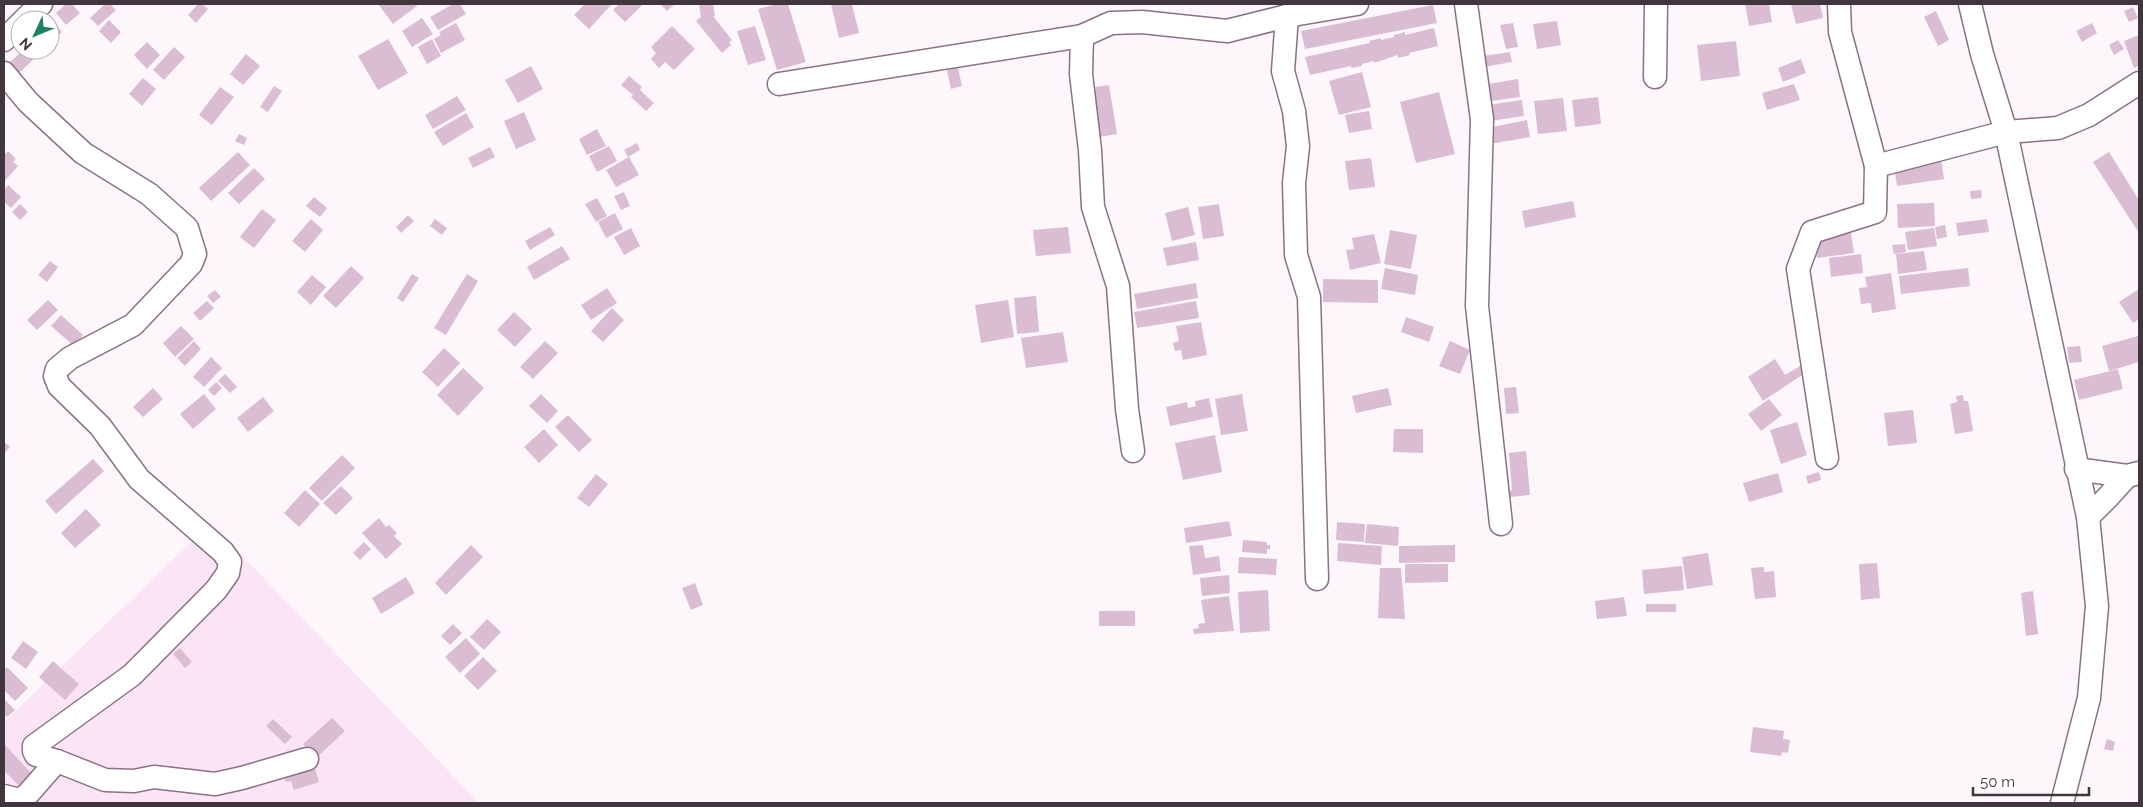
<svg xmlns="http://www.w3.org/2000/svg" width="2143" height="807" font-family="Raleway,sans-serif">
<rect width="100%" height="100%" fill="#fdf7fb"/>
<path fill="#fae4f5" d="M211 523 479 803H4V722Z"/>
<g fill="#dabdd3">
<path d="M66 4H72L80 13 66 25 56 13Z"/>
<path d="M105 4H110L116 10 98 26 90 18Z"/>
<path d="M198 4H202L208 9 196 23 188 15Z"/>
<path d="M378 4H416L417 6 393 24Z"/>
<path d="M453 4H460L466 14 438 30 430 17Z"/>
<path d="M585 4H612L589 29 574 15Z"/>
<path d="M619 4H641L642 5 625 22 613 10Z"/>
<path d="M660 4H675L667 11Z"/>
<path d="M699 4H713L715 16H713L732 40 729 42 731 45 722 53 696 21 701 17Z"/>
<path d="M777 4H788L806 62 777 70 758 9Z"/>
<path d="M831 4H852L859 33 839 38Z"/>
<path d="M1745 4H1769L1772 22 1749 26Z"/>
<path d="M1791 4H1820L1823 18 1796 24Z"/>
<path d="M1433 5 1437 23 1305 49 1301 31Z"/>
<path d="M2133 7 2138 18 2129 22 2124 11Z"/>
<path d="M1936 11 1949 40 1938 46 1924 17Z"/>
<path d="M422 18 433 34 412 47 402 31Z"/>
<path d="M109 20 121 32 111 43 99 31Z"/>
<path d="M52 21 62 32 50 43V24Z"/>
<path d="M1557 21 1561 45 1537 49 1533 24Z"/>
<path d="M456 23 465 40 441 53 434 39 441 35 439 32Z"/>
<path d="M1513 23 1518 47 1506 49 1500 25Z"/>
<path d="M2092 23 2097 33 2082 42 2076 31Z"/>
<path d="M672 26 695 49 674 70 665 62 659 68 651 59 656 53 651 47Z"/>
<path d="M755 26 766 60 748 65 737 31Z"/>
<path d="M1434 28 1438 46 1409 53 1410 55 1398 58V55L1374 63V61L1362 64V66L1351 68V66L1310 75 1305 57 1370 43 1369 41 1381 38V40L1394 37V35L1405 32V35Z"/>
<path d="M2139 35V66L2134 68 2124 41Z"/>
<path d="M388 39 408 73 378 90 358 56Z"/>
<path d="M432 39 441 56 427 64 418 47Z"/>
<path d="M2118 40 2124 49 2114 55 2109 45Z"/>
<path d="M1736 41 1740 76 1701 81 1697 45Z"/>
<path d="M147 42 160 55 147 69 134 55Z"/>
<path d="M174 47 185 57 164 80 153 70Z"/>
<path d="M23 50H43L18 74 8 64Z"/>
<path d="M1510 52 1512 62 1478 68 1476 57Z"/>
<path d="M246 54 260 66 243 85 230 74Z"/>
<path d="M1801 59 1806 73 1783 82 1778 68Z"/>
<path d="M531 66 543 89 518 103 505 80Z"/>
<path d="M958 68 962 86 951 89 947 70Z"/>
<path d="M1362 72 1371 107 1339 115 1329 81Z"/>
<path d="M629 76 642 87 640 90 654 103 646 111 631 97 633 95 621 85Z"/>
<path d="M143 78 156 89 142 106 129 94Z"/>
<path d="M1518 79 1520 97 1491 101 1488 84Z"/>
<path d="M1794 84 1800 100 1767 110 1762 93Z"/>
<path d="M1109 85 1117 134 1099 137 1091 91 1096 90 1095 87Z"/>
<path d="M274 86 282 91 268 112 260 107Z"/>
<path d="M220 87 234 97 212 125 199 115Z"/>
<path d="M1439 92 1455 154 1416 163 1400 102Z"/>
<path d="M457 96 466 110 433 129 425 115Z"/>
<path d="M1598 97 1601 124 1575 127 1572 100Z"/>
<path d="M1563 98 1567 131 1538 134 1534 101Z"/>
<path d="M1522 100 1524 116 1490 121 1487 105Z"/>
<path d="M1369 111 1372 129 1349 133 1345 115Z"/>
<path d="M524 112 536 140 516 149 504 121Z"/>
<path d="M466 113 474 127 443 146 434 132Z"/>
<path d="M1527 120 1530 137 1490 144 1487 128Z"/>
<path d="M597 129 606 146 587 155 579 139Z"/>
<path d="M239 134 247 138 244 145 235 141Z"/>
<path d="M637 143 640 150 628 157 624 150Z"/>
<path d="M609 146 617 161 597 172 589 156Z"/>
<path d="M490 147 495 157 473 168 468 158Z"/>
<path d="M8 151 16 159 13 162 18 166 4 182V155Z"/>
<path d="M238 152 250 165 211 201 199 188Z"/>
<path d="M2109 152 2139 200V233L2093 162Z"/>
<path d="M629 157 639 175 616 187 606 170Z"/>
<path d="M1371 158 1375 187 1349 190 1345 161Z"/>
<path d="M1941 159 1944 179 1897 186 1894 166Z"/>
<path d="M254 168 265 179 239 204 228 193Z"/>
<path d="M8 185 21 197 11 208 4 202V190Z"/>
<path d="M1981 190 1982 198 1971 199 1970 191Z"/>
<path d="M624 192 630 206 621 210 614 196Z"/>
<path d="M314 197 327 208 320 217 306 206Z"/>
<path d="M597 198 607 216 596 222 585 204Z"/>
<path d="M1573 201 1576 217 1525 228 1522 211Z"/>
<path d="M1934 203 1935 226 1898 228 1897 204Z"/>
<path d="M20 204 28 212 20 220 12 212Z"/>
<path d="M1219 204 1224 236 1203 239 1198 207Z"/>
<path d="M1188 207 1195 235 1172 241 1165 213Z"/>
<path d="M262 209 276 220 254 248 240 237Z"/>
<path d="M615 213 623 229 606 238 598 222Z"/>
<path d="M408 215 414 221 401 233 396 227Z"/>
<path d="M311 219 323 230 305 252 292 241Z"/>
<path d="M435 219 447 228 442 235 430 226Z"/>
<path d="M1987 219 1989 232 1958 236 1956 223Z"/>
<path d="M1945 225 1947 237 1937 239 1935 227Z"/>
<path d="M550 227 555 235 530 250 525 241Z"/>
<path d="M1068 227 1071 253 1036 256 1033 230Z"/>
<path d="M631 228 640 246 624 255 614 237Z"/>
<path d="M1934 228 1937 246 1908 250 1905 232Z"/>
<path d="M1390 230 1417 235 1411 269 1384 264Z"/>
<path d="M1851 233 1854 253 1817 258 1814 238Z"/>
<path d="M1374 234 1381 263 1350 270 1346 250 1354 249 1352 238Z"/>
<path d="M1196 242 1199 260 1167 266 1163 248Z"/>
<path d="M1905 244 1906 252 1894 254 1892 245Z"/>
<path d="M562 246 570 259 534 280 527 267Z"/>
<path d="M1924 251 1927 270 1898 274 1896 254Z"/>
<path d="M1861 254 1863 273 1831 277 1829 258Z"/>
<path d="M50 261 58 267 47 282 38 275Z"/>
<path d="M351 266 364 278 336 308 323 296Z"/>
<path d="M1385 268 1418 275 1415 295 1381 289Z"/>
<path d="M1968 268 1970 286 1901 294 1899 276Z"/>
<path d="M1891 273 1896 309 1872 313 1871 303 1861 304 1859 288 1867 287 1865 277Z"/>
<path d="M412 274 419 278 403 302 397 298Z"/>
<path d="M467 274 478 281 446 335 434 328Z"/>
<path d="M312 275 326 287 311 305 297 292Z"/>
<path d="M1323 279 1378 280V303L1323 302Z"/>
<path d="M1196 283 1198 298 1137 309 1134 294Z"/>
<path d="M607 288 617 303 591 320 581 305Z"/>
<path d="M2139 289V319L2133 323 2119 302Z"/>
<path d="M215 290 221 297 213 303 207 296Z"/>
<path d="M1036 296 1039 332 1017 334 1014 298Z"/>
<path d="M48 300 58 310 37 330 27 320Z"/>
<path d="M1008 300 1014 337 981 343 975 305Z"/>
<path d="M207 301 214 308 200 321 193 313Z"/>
<path d="M1196 301 1199 318 1137 328 1134 312Z"/>
<path d="M612 308 624 320 603 342 591 331Z"/>
<path d="M514 312 532 329 515 347 497 330Z"/>
<path d="M61 315 83 335 74 346 51 326Z"/>
<path d="M1406 317 1434 327 1429 342 1401 332Z"/>
<path d="M1201 322 1207 355 1183 360 1181 350 1175 351 1173 343 1179 341 1176 326Z"/>
<path d="M181 326 194 339 175 357 163 343Z"/>
<path d="M1063 332 1068 362 1026 368 1021 338Z"/>
<path d="M2138 336 2139 362 2109 371 2102 346Z"/>
<path d="M194 341 201 349 185 366 177 358Z"/>
<path d="M545 341 558 353 533 379 520 367Z"/>
<path d="M1450 341 1470 350 1460 374 1439 366Z"/>
<path d="M2080 346 2082 362 2069 363 2067 347Z"/>
<path d="M444 348 460 363 438 387 422 372Z"/>
<path d="M211 357 222 368 204 387 193 377Z"/>
<path d="M1775 359 1785 375 1800 366 1805 373 1763 401 1748 377Z"/>
<path d="M463 368 484 388 458 416 437 395Z"/>
<path d="M2118 369 2123 389 2079 400 2074 380Z"/>
<path d="M225 374 237 387 230 393 218 381Z"/>
<path d="M216 382 222 388 214 396 208 390Z"/>
<path d="M1516 387 1519 413 1506 414 1504 388Z"/>
<path d="M153 388 163 399 143 417 133 407Z"/>
<path d="M1388 388 1392 405 1356 413 1352 396Z"/>
<path d="M204 394 216 409 193 429 180 414Z"/>
<path d="M541 394 558 411 547 423 529 406Z"/>
<path d="M1242 394 1248 431 1221 435 1215 399Z"/>
<path d="M1963 395 1964 401H1968L1973 431 1955 434 1950 404 1957 402 1956 396Z"/>
<path d="M263 397 274 411 248 432 237 418Z"/>
<path d="M1209 398 1213 417 1170 426 1166 407 1187 402 1188 408 1196 406 1195 401Z"/>
<path d="M1769 399 1782 415 1761 431 1748 414Z"/>
<path d="M1913 410 1917 443 1888 446 1884 413Z"/>
<path d="M568 415 592 440 579 452 555 427Z"/>
<path d="M1797 422 1807 455 1781 464 1770 430Z"/>
<path d="M544 429 558 445 539 463 524 447Z"/>
<path d="M1394 429H1423V453L1393 452Z"/>
<path d="M1215 435 1222 472 1183 480 1175 443Z"/>
<path d="M4 442 10 447 4 454Z"/>
<path d="M1526 451 1530 495 1509 497 1508 491 1512 490 1509 453Z"/>
<path d="M342 455 355 468 322 501 309 488Z"/>
<path d="M93 459 104 471 56 514 45 501Z"/>
<path d="M1819 472 1821 480 1808 484 1806 476Z"/>
<path d="M1778 473 1783 492 1749 502 1743 483Z"/>
<path d="M596 474 608 484 589 507 577 498Z"/>
<path d="M341 486 353 498 336 515 323 503Z"/>
<path d="M305 490 320 504 299 527 284 513Z"/>
<path d="M86 509 101 525 75 548 61 533Z"/>
<path d="M379 518 386 527 389 525 397 533 394 536 402 544 386 559 362 533Z"/>
<path d="M1229 521 1232 536 1186 543 1184 528Z"/>
<path d="M1337 522 1365 524 1364 542 1336 540Z"/>
<path d="M1367 524 1399 527 1398 546 1365 543Z"/>
<path d="M1243 540 1267 542V545H1270V549H1267V554L1242 552Z"/>
<path d="M364 542 371 549 360 560 353 553Z"/>
<path d="M1338 543 1382 546 1381 565 1337 561Z"/>
<path d="M471 545 483 557 446 595 435 583Z"/>
<path d="M1203 545 1205 558 1219 556 1221 571 1193 575 1189 546Z"/>
<path d="M1455 545V562L1399 563V546Z"/>
<path d="M1708 553 1713 585 1687 589 1682 557Z"/>
<path d="M1239 557 1277 559 1276 575 1238 573Z"/>
<path d="M1877 563 1880 598 1861 600 1859 564Z"/>
<path d="M1405 564H1448V582L1405 583Z"/>
<path d="M1682 566 1684 590 1644 594 1642 570Z"/>
<path d="M1764 567V572L1774 571 1776 597 1755 599 1751 568Z"/>
<path d="M1380 568H1401L1405 619 1378 618Z"/>
<path d="M1229 575 1230 593 1202 596 1200 578Z"/>
<path d="M406 577 415 593 381 614 372 598Z"/>
<path d="M695 583 703 605 691 610 682 588Z"/>
<path d="M1268 590 1270 631 1240 633 1238 592Z"/>
<path d="M2033 591 2038 634 2026 636 2021 593Z"/>
<path d="M1229 596 1234 631 1194 634 1193 629 1199 628 1198 624 1205 623 1201 600Z"/>
<path d="M1624 597 1627 616 1597 619 1595 601Z"/>
<rect x="1646" y="604" width="30" height="8"/>
<rect x="1099" y="611" width="36" height="15"/>
<path d="M487 619 501 632 484 650 470 637Z"/>
<path d="M453 624 462 633 450 645 441 636Z"/>
<path d="M466 638 480 654 460 673 445 657Z"/>
<path d="M23 641 38 652 26 669 11 658Z"/>
<path d="M180 648 192 662 185 668 173 654Z"/>
<path d="M483 657 497 671 478 690 464 676Z"/>
<path d="M53 661 79 684 65 700 39 677Z"/>
<path d="M7 667 28 688 15 701 4 690V670Z"/>
<path d="M4 699 15 710 7 717 4 713Z"/>
<path d="M332 718 345 731 316 758 303 744Z"/>
<path d="M273 719 292 737 285 744 266 726Z"/>
<path d="M1753 727 1784 731 1783 739 1790 740 1788 753 1782 752 1781 756 1750 752Z"/>
<path d="M2107 739 2115 742 2113 751 2104 749Z"/>
<path d="M4 744 34 776 21 788 4 770Z"/>
<path d="M313 762 319 782 294 790 291 781 286 782 283 774Z"/>
</g>
<g fill="none" stroke-linecap="round" stroke-linejoin="round">
<g stroke="#8b7185" stroke-width="25">
<g id="minor">
<path d="M1466 4 1482 119 1477 306 1501 524"/>
<path d="M1839 4 1840 32 1876 166"/>
<path d="M1970 4 1982 54 2006 132 2088 517 2097 606 2089 698 2062 803"/>
<path d="M1287 16 1283 71 1294 111 1298 146 1294 183 1296 255 1309 297 1317 579"/>
<path d="M24 20 41 4"/>
<path d="M1082 36 1081 74 1090 150 1093 207 1118 286 1127 409 1133 451"/>
<path d="M4 40 20 24"/>
<path d="M4 73 28 102 83 153 149 194 187 228 195 254 191 264 133 325 70 358 57 369 55 376 59 386 100 426 139 479 223 552 230 562 228 573 216 590 132 675 34 746V751L36 755 57 761 105 780 134 781 154 777 215 784 242 778 307 759"/>
<path d="M1655 77 1656 4"/>
<path d="M779 84 1082 36 1111 23 1142 22 1227 31 1287 16 1357 4"/>
<path d="M1827 458 1798 269 1812 232 1875 212 1876 166 2006 132 2058 128 2089 115 2139 83"/>
<path d="M2076 469 2127 476 2139 473"/>
<path d="M2088 517 2107 498 2127 476"/>
<path d="M4 796 19 800 27 795 57 761"/>
</g>
</g>
<use href="#minor" stroke="#fff" stroke-width="22"/>
</g>
<rect width="2143" height="807" fill="none" stroke="#41353e" stroke-width="10"/>
<g transform="translate(35 35) rotate(226)"><circle r="24" fill="#ffffff" stroke="#b3aeb2"/>
<path d="M0-4L9 19L0 12L-9 19Z" fill="#1e835d"/>
<text y="-8" font-size="14" font-weight="bold" text-anchor="middle" fill="#41353e">N</text>
</g>
<path d="M1973 787v8h116v-8" fill="none" stroke="#41353e" stroke-width="2.5"/>
<text x="1980" y="787" font-size="15" fill="#41353e" stroke="#ffffff" stroke-width="4" paint-order="stroke">50 m</text>
</svg>
